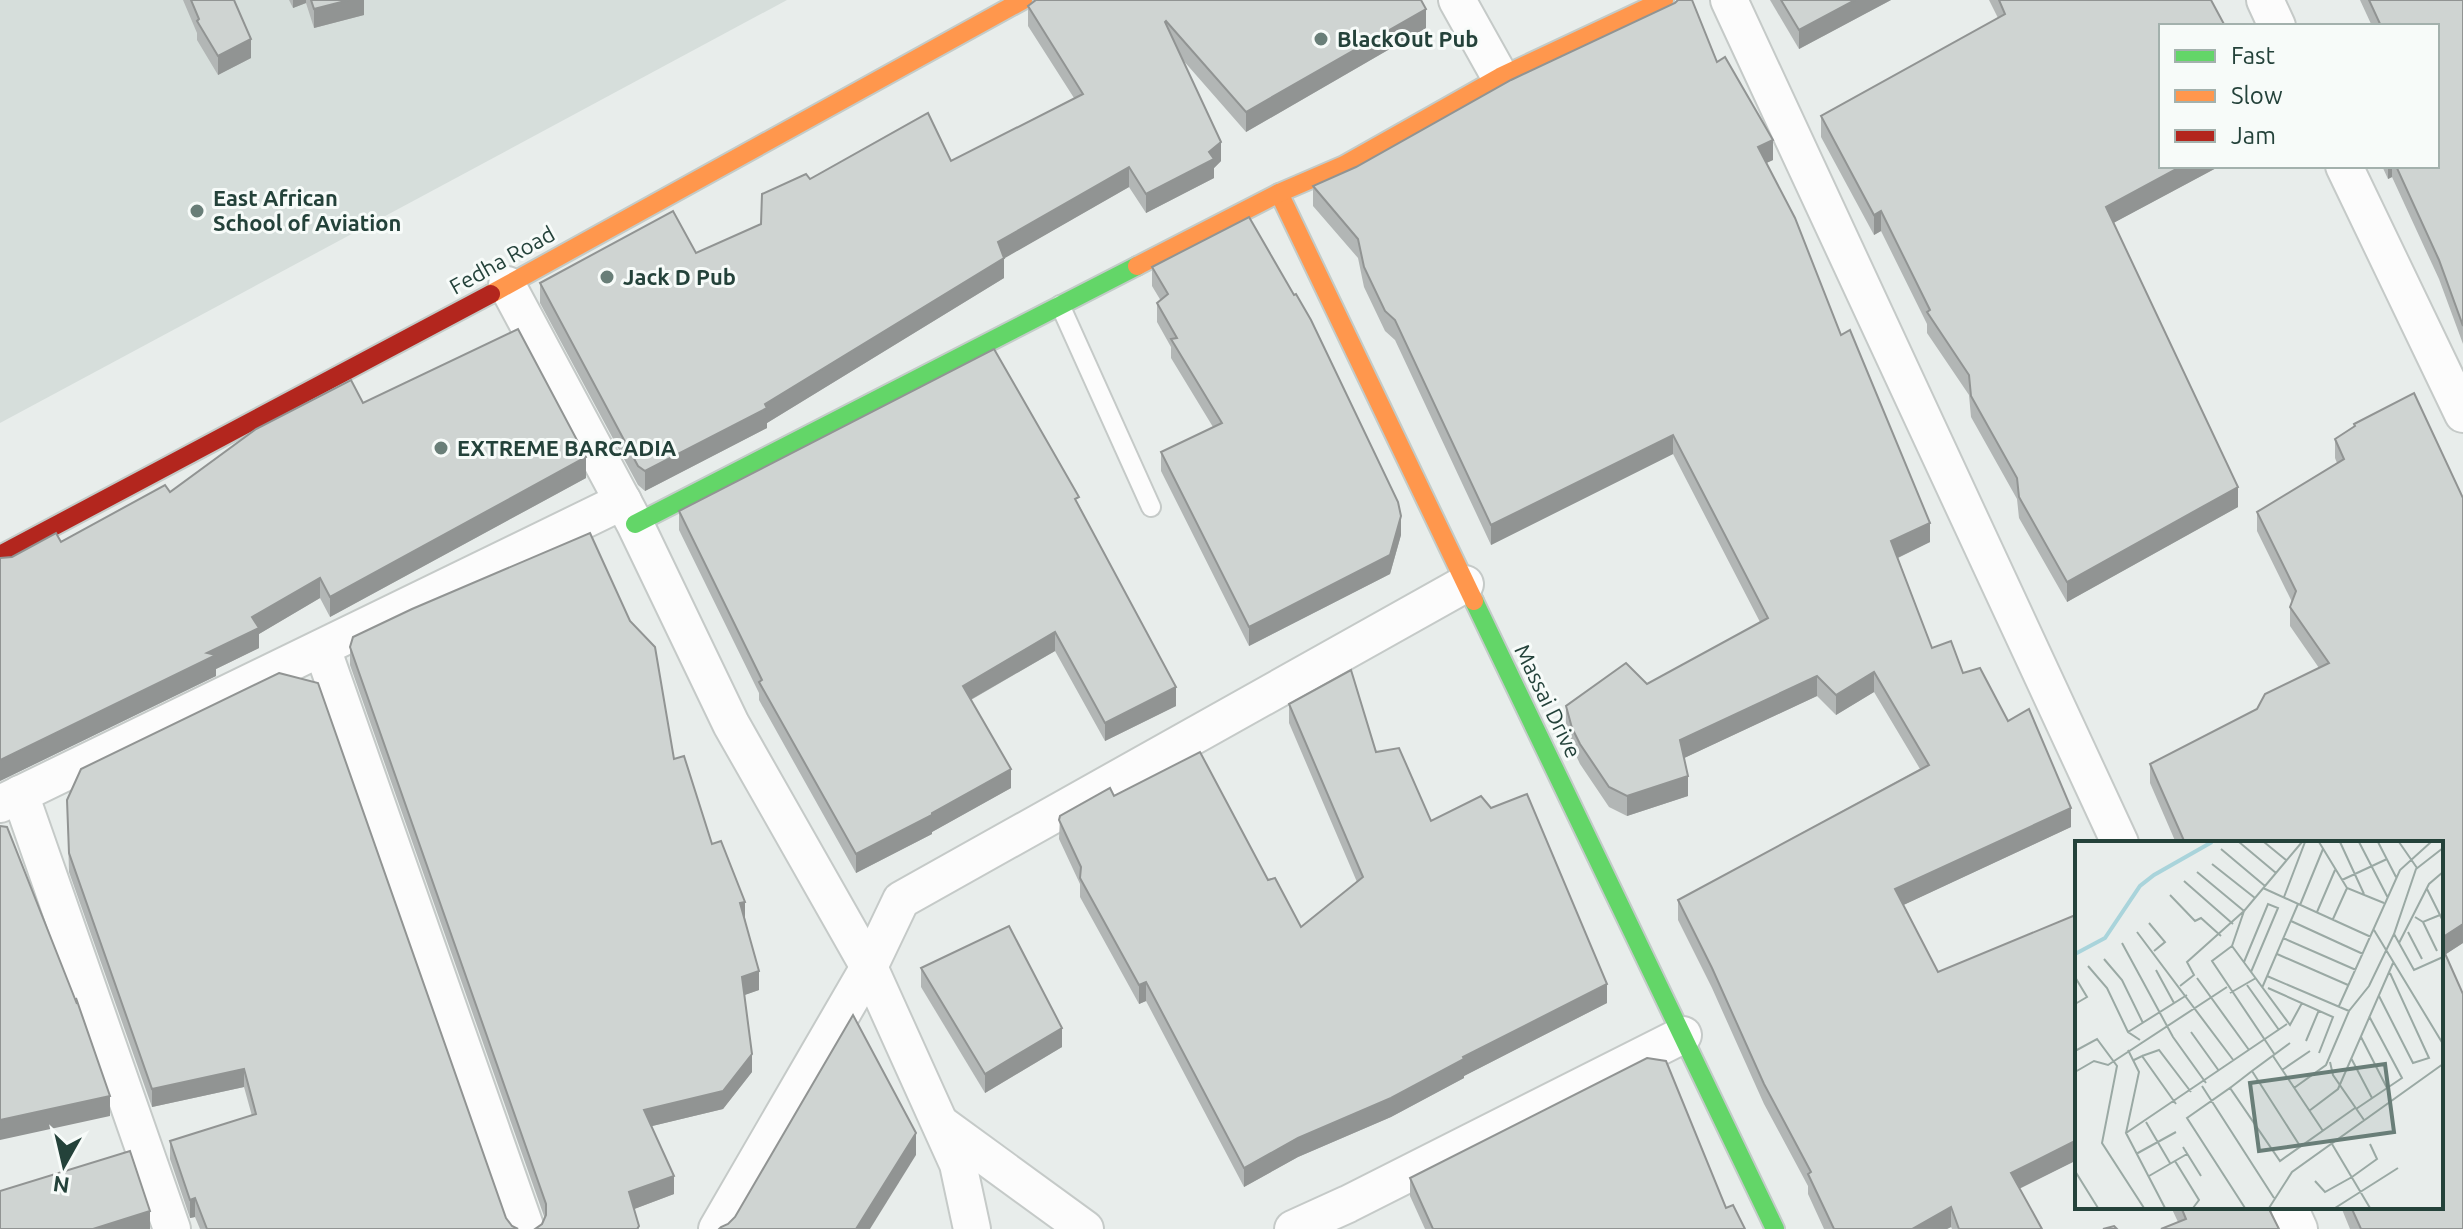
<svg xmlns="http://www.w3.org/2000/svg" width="2463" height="1229" font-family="Ubuntu,sans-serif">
<rect width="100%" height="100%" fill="#e8edeb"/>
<path fill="#d6dedb" d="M0 0H787L0 423Z"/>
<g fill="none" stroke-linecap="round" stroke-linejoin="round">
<g stroke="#c5cac8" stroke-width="22">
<path id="lane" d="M1060 305 1151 507"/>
</g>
<g stroke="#c5cac8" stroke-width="40">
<g id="street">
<path d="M1457 0 1500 77"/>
<path d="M1729 0 2120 843"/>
<path d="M2265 0 2277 26"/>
<path d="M2344 166 2463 414"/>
<path d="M507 285 635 524 731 724 869 967 958 1164 972 1229"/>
<path d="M322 648 526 1229"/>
<path d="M20 794 172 1229"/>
<path d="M0 804 623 501"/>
<path d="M941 1124 1085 1229"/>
<path d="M2289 1207 2299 1229"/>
<path d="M717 1229 869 967 901 900 1465 584"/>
<path d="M1293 1229 1348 1204 1683 1035"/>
</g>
</g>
<g stroke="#c3cbc8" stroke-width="22">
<g id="fast">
<path d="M635 524 1137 266"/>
<path d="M1474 601 1775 1229"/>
</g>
</g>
<g stroke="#c3cbc8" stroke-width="22">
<g id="slow">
<path d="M1279 193 1474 601"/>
<path d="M1137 266 1279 193 1344 165 1500 77 1664 0"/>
<path d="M491 294 1023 0"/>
</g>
</g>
<g stroke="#c3cbc8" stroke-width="22">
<path id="jam" d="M0 555 491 294"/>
</g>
<use href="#lane" stroke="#fcfcfc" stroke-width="18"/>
<use href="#street" stroke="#fcfcfc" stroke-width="36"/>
<use href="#fast" stroke="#63d668" stroke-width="18"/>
<use href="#slow" stroke="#ff974d" stroke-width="18"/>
<use href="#jam" stroke="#b3261e" stroke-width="18"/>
</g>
<g fill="#b2b6b5">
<path d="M183 0H234L251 58 218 75 197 40V33Z"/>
<path d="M289 0H364V15L314 28 306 3 293 8Z"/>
<path d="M1770 0H1891L1799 49Z"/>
<path d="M1989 0H2211L2161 166H2220L2113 223 2238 507 2067 602 2019 518 2017 499 1971 417 1969 395 1927 333V324L1881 231 1874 235 1821 137V116L1998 18Z"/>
<path d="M2360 0H2463V344L2439 279 2392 177 2388 179 2382 166H2437V26H2372Z"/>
<path d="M1028 6 1426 28 1246 132 1182 59 1221 161 1214 168V178L1146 213 1129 187 1004 258V278L767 423V428L645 491 638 485 540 303V283L696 253 761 224 810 179 951 161 1074 98 1028 26Z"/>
<path d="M1717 62 1773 160 1766 163 1930 542 1898 558 1932 648 1963 673 2008 721 2071 827 1903 905 1938 972 2077 921V1160L2019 1188 2042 1229H1952L1951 1227 1947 1229H1824L1808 1194V1186L1764 1104 1712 988 1678 920V900L1920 769 1874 692 1836 715 1817 696 1684 758 1688 796 1627 816 1609 807 1580 764 1572 747 1566 725V706L1647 684 1760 622 1673 454 1491 545 1395 340 1385 331 1364 287 1358 258 1313 206V186Z"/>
<path d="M1152 267 1401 535 1390 574 1249 646 1161 471V452L1213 427 1171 358V347L1157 322V303L1161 301 1152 286Z"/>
<path d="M363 403 586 478 330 617 320 598 259 634V648L216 669V676L0 781V558L12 557 61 542Z"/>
<path d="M2354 424 2463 498V943L2446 954 2463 1229H2350L2341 1207H2441V843H2176L2150 783V764L2257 709 2319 668 2290 626V607L2292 602 2257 531V512L2337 463 2335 458V439L2354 427Z"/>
<path d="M1079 505 1176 706 1105 741 1055 651 971 700 1011 788 932 832V834L856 873 759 700V693L679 530V511Z"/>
<path d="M350 647 674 759 745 918 759 990 744 995 752 1072 723 1109 652 1126 674 1194 634 1209 639 1229 542 1224 545 1219 350 665Z"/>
<path d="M1289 704 1376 752 1431 821 1607 1003 1464 1076V1078L1391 1117 1298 1157 1244 1187 1146 1001 1139 1004 1080 897V884L1059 839 1060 816 1114 796 1268 880 1301 927 1357 882 1289 723Z"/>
<path d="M67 800 506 1218 512 1226 518 1229H200L195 1217 190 1218 170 1159V1141L252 1116 244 1087 152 1107 69 872Z"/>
<path d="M921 968 1062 1047 985 1093 921 987Z"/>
<path d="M1410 1178 1726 1208 1745 1229H1425L1410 1196Z"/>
<path d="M2171 1207H2268L2178 1222Z"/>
</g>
<g fill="#919493">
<path d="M293 0H306V3L293 8Z"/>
<path d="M349 0H364V15L314 28V9Z"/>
<path d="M1855 0H1891L1799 49V30Z"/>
<path d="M1426 9V28L1246 132V112Z"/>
<path d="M251 39V58L218 75V56Z"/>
<path d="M1773 140V160L1758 167V147Z"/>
<path d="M1221 142V161L1214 168V178L1146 213V194L1209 152Z"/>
<path d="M2182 166H2220L2106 227V207Z"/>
<path d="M2388 166H2392V177L2388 179Z"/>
<path d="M1129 167V187L998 262V242Z"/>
<path d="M1881 211V231L1874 235V215Z"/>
<path d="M1004 258V278L767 423V428L645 491V471L765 404Z"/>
<path d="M1673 435V454L1491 545V525Z"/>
<path d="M586 457V478L330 617V597Z"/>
<path d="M2238 487V507L2067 602V582Z"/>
<path d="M1401 516V535L1390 574 1249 646V627Z"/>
<path d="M1930 523V542L1891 561V541Z"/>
<path d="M320 578V598L259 634V648L216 669V676L0 781V760L207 653 252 617Z"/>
<path d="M1055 632V651L963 704V686Z"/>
<path d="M1874 672V692L1836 715V695Z"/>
<path d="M1817 676V696L1680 760V740Z"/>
<path d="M1176 687V706L1105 741V723Z"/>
<path d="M1011 769V788L932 832V834L856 873V854Z"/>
<path d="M1688 776V796L1627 816V796Z"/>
<path d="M2071 808V827L1895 909V889Z"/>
<path d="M745 902V920L740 903Z"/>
<path d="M2463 924V943L2443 956V937Z"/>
<path d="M759 971V990L742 996V977Z"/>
<path d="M1146 982V1001L1139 1004V985Z"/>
<path d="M1607 984V1003L1464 1076V1078L1391 1117 1298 1157 1244 1187V1168L1298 1138 1463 1057Z"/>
<path d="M1062 1028V1047L985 1093V1074Z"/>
<path d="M752 1054V1072L723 1109 644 1128V1110Z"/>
<path d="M244 1069V1087L152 1107V1089Z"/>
<path d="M110 1096V1116L0 1140V1120Z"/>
<path d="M916 1133V1155L870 1229H856Z"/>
<path d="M2077 1140V1160L2011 1193V1173Z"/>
<path d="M674 1176V1194L629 1211V1192Z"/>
<path d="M195 1198V1217L190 1218V1200Z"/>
<path d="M1951 1207V1227L1947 1229H1912Z"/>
<path d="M150 1211V1229H93Z"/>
</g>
<g fill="#cfd4d2" stroke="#919493" stroke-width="2">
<path d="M191 0H234L251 39 218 56 197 21 199 19Z"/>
<path d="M311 0H349L314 9Z"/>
<path d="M1036 0H1421L1426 9 1246 112 1166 21 1165 22 1221 142 1209 152 1214 159 1146 194 1129 167 998 242 1004 258 765 404 767 408 645 471 638 466 540 283 673 211 696 253 761 224 762 194 806 174 810 179 928 113 951 161 1083 94 1028 6Z"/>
<path d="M1678 0H1692L1717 62 1725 57 1773 140 1758 147 1795 218 1841 335 1850 330 1930 523 1891 541 1932 648 1951 641 1963 673 1980 668 2008 721 2029 709 2071 808 1895 889 1938 972 2073 916 2077 921V1140L2011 1173 2042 1229H1959L1951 1207 1912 1229H1834L1808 1174 1811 1172 1764 1084 1712 968 1678 900 1929 765 1874 672 1836 695 1817 676 1680 740 1688 776 1627 796 1609 787 1580 744 1572 728 1566 706 1626 663 1647 684 1768 618 1673 435 1491 525 1395 320 1385 311 1364 267 1358 239 1313 186 1356 167 1511 80 1675 3Z"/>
<path d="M1781 0H1855L1799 30Z"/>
<path d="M1999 0H2211L2225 26H2161V166H2182L2106 207 2238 487 2067 582 2019 497 2017 478 1971 396 1969 375 1927 312 1930 310 1881 211 1874 215 1821 116 2005 14Z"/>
<path d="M2369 0H2463V326L2439 260 2396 166H2437V26H2381Z"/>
<path d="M1249 217 1294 295 1296 294 1311 320 1398 502 1401 516 1390 555 1249 627 1161 452 1222 423 1171 339 1177 338 1157 303 1168 294 1152 267Z"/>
<path d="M518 329 586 457 330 597 320 578 252 617 259 628 207 653 216 655 0 760V558L12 557 56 533 61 542 165 485 170 492 256 429 351 380 363 403Z"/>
<path d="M994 349 1079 497 1075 499 1176 687 1105 723 1055 632 963 686 1011 769 932 813V815L856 854 759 682 762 680 679 511Z"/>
<path d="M2414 393 2463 498V924L2443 937 2441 934V843H2185L2150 764 2257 709 2265 694 2329 663 2290 607 2296 591 2257 512 2344 459 2335 439 2355 426 2354 424Z"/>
<path d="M590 533 630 621 655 647 674 759 684 756 712 844 721 841 745 902 740 903 759 971 742 977 752 1054 723 1091 644 1110 674 1176 629 1192 639 1226 637 1229H535L542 1224 546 1215V1204L350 647 353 637 412 609Z"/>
<path d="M1351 670 1376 752 1399 748 1431 821 1481 796 1491 808 1527 794 1607 984 1463 1057 1464 1059 1391 1098 1298 1138 1244 1168 1146 982 1139 985 1080 878 1081 867 1059 820 1060 816 1110 788 1114 796 1200 752 1268 880 1275 878 1301 927 1363 877 1289 704Z"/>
<path d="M279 673 318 683 506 1218 512 1226 518 1229H207L195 1198 190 1200 170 1141 256 1114 244 1069 152 1089 69 853 67 800 81 769Z"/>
<path d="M0 826 7 827 77 1004 76 998 110 1096 0 1120Z"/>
<path d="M1009 926 1062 1028 985 1074 921 968Z"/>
<path d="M2443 949 2463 994V1229H2361L2351 1207H2441V950Z"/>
<path d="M853 1015 916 1133 856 1229H719L721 1227 728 1224 735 1217Z"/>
<path d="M1647 1058 1666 1061 1726 1208 1733 1205 1745 1229H1433L1410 1178Z"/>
<path d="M130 1151 150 1211 93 1229H0V1191Z"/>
<path d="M2181 1207H2268L2279 1229H2161L2186 1219Z"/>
<path d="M2114 1226 2117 1229H2103Z"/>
</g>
<g fill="#697e78" stroke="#f7fbf9" stroke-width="3">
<circle cx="1321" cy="39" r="8"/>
<circle cx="197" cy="211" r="8"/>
<circle cx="607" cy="277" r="8"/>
<circle cx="441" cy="448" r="8"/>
</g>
<g text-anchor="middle" stroke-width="6" stroke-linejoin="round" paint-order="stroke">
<g font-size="22" font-weight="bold" fill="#24423a" stroke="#f7fbf9" text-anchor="start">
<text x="1337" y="47">BlackOut Pub</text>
<text x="213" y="206">East African<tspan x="213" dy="25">School of Aviation</tspan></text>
<text x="623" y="285">Jack D Pub</text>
<text x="457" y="456">EXTREME BARCADIA</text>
</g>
<g font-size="22" fill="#24423a" stroke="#f7fbf9">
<text transform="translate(502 260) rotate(-29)" y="8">Fedha Road</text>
<text transform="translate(1548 701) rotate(64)" y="8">Massai Drive</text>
</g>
</g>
<g transform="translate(2075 841)">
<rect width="368" height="368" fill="#e8edeb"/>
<path fill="none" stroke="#a9d4db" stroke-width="4" d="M0 113 30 97 65 45 79 34 137 1"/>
<path fill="none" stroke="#9aa9a4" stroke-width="2" d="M164 1 201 32M189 1 211 19M244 1 272 47 309 62M265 1 289 53M284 1 313 57M303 1 321 36M324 1 342 27M146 8 190 45M137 23 180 57M267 39 312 18M109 40 158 83M188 47 296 96M352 48 368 80M95 54 120 80 126 77 146 95M209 56 230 1M225 64 248 8M242 71 260 29M340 76 348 81 365 74M258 78 272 47M216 80 288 113M348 81 362 110M74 82 90 101 79 110M299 89 368 203M62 91 159 220M333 91 347 118M319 93 339 129 368 116M208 97 281 129M47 102 98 196 131 242M324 102 354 43 368 31M157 105 215 184 227 162M202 113 273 144M29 118 47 139 68 182M169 121 193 63 203 67 176 131M13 125 32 147 53 191 65 199M81 129 99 162M192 135 274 170M0 136 12 156 0 163M122 137 174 209M172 144 204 189M105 145 119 134 112 121 169 70 122 31M187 147 223 63M193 147 258 176 244 212M155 152 181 137M304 155 338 222 354 217 315 132M264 165 325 29 356 1M53 191 112 154M116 191 144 230M286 196 312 247M231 200 244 169M215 202 177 230 225 305M0 210 22 198 42 225 27 302 69 367M200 214 137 120 157 105 169 70 227 1M67 215 84 209 116 251M198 215 248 290M276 217 297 257M59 219 67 215 101 263M255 221 258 234 289 279M207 229 235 210M0 231 19 220 33 224 152 146M127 245 199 357M155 247 177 230M219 247 251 224 274 170 294 145 319 93 341 28 368 7M281 268 327 237 294 175M234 270 263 248 318 122M71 281 95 322M51 292 64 231 53 209M257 303 295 367M108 306 126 335M61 313 101 291M100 320 124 359 118 367M0 330 23 367M74 335 112 313M240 340 250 351 277 336 302 318 295 303M90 367 51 292 212 183M170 367 112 277 155 247 205 320 280 267M194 367 217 331 368 223M260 367 323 327"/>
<path fill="#697e78" fill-opacity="0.15" stroke="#697e78" stroke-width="4" d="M310 223 319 291 184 310 175 242Z"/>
<rect width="368" height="368" fill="none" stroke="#24423a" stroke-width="4"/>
</g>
<rect x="2159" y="24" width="280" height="144" fill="#f7fbf9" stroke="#a3b1ad" stroke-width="2"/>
<rect x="2175" y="50" width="40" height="12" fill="#63d668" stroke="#a3b1ad" stroke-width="2"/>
<text x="2231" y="64" font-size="24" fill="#24423a">Fast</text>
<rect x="2175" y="90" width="40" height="12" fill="#ff974d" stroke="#a3b1ad" stroke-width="2"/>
<text x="2231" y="104" font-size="24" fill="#24423a">Slow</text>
<rect x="2175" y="130" width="40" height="12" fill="#b3261e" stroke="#a3b1ad" stroke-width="2"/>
<text x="2231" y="144" font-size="24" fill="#24423a">Jam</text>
<g transform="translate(64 1165) rotate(188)" stroke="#f7fbf9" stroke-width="6" paint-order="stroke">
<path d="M0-6L14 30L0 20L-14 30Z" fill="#24423a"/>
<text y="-12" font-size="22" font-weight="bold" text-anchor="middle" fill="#24423a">N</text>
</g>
</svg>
